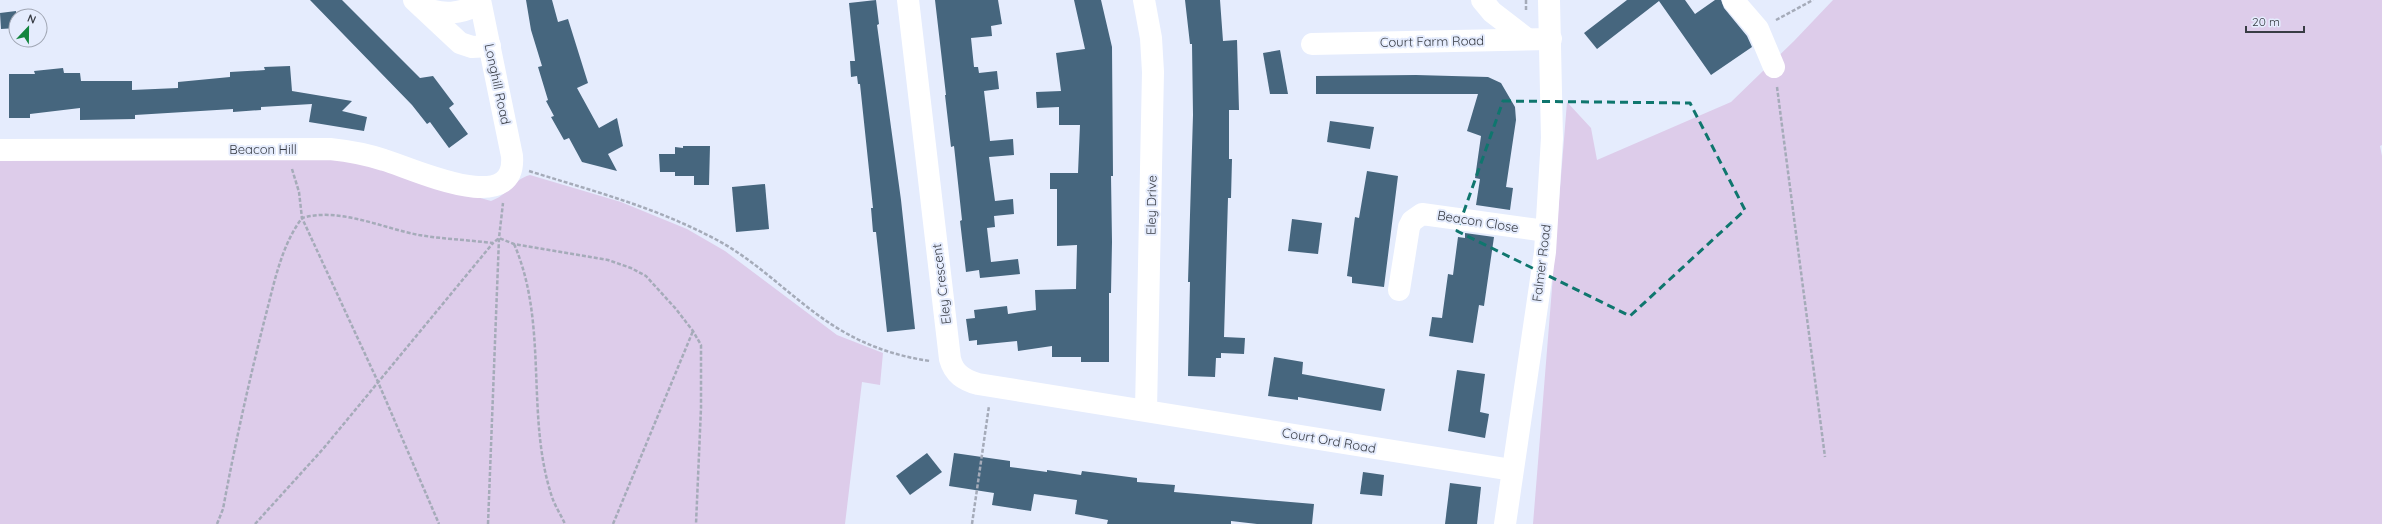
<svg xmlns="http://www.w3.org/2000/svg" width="2382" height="524" font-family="Quicksand,sans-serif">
<rect width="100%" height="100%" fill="#e5ecfd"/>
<g fill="#ddccea">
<path d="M1833 0H2382V145L2380 146 2382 156V524H1533L1567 102 1591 128 1597 160 1731 102 1794 41Z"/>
<path d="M0 160H347L491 201C507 196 514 179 530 175L621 202 687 229 725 251 837 335 883 353 880 385 862 382 845 524H0Z"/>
</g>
<g fill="#46667e">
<path d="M310 0H342L420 78 433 76 454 104 449 108 468 134 449 148 430 122 427 124 412 105Z"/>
<path d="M526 0H552L558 22 568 19 588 83 577 88 599 128 617 118 623 146 608 154 617 171 582 162 569 138 564 140 551 117 554 116 546 101 548 100 538 67 542 66 531 30Z"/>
<path d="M876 0 879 24 877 25 901 200 915 329 887 332 876 232H873L871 208H873L860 84H858L857 76 851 77 850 61H855L849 3Z"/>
<path d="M935 0H998L1002 24 991 26 992 36 971 38 974 67H978L979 73 997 71 999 89 984 91 990 141 1013 139 1014 155 989 157 995 201 1013 199 1014 214 994 216 995 227 987 228 991 262 1018 259 1020 274 980 278 979 270 966 272 960 221 962 220 954 146 951 147 945 95H946Z"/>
<path d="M1074 0H1101L1112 47 1113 176H1111L1112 242 1111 293H1109V362H1081V357H1052V346L1018 351 1017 341 977 345V340L969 341 966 319 975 318 974 310 1007 306 1008 314 1036 310 1035 290 1076 289 1077 245 1057 246V189H1050V173H1078L1080 125H1059V107L1037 108 1036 92 1061 91 1056 53 1085 49Z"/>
<path d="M1185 0H1220L1223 41 1237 40 1239 110H1229V159H1232L1231 198H1228L1224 337 1245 338 1244 354 1221 353V358H1216L1215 377 1188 376 1190 282H1188L1193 115 1192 44H1190Z"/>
<path d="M1627 0H1685L1695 14 1715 0H1721L1724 8 1747 36 1752 47 1711 75 1659 1 1597 49 1584 33Z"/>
<path d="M16 11V28L1 29 0 13Z"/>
<path d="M1280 50 1288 94H1270L1263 53Z"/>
<path d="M290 66 292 91 352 101 342 111 367 117 364 131 309 122 312 104 261 107V110L233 112V109L135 115V119L80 120V108L30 114V118H9V74H35L34 71 63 68 64 73H80L81 81H132V90L178 88V82L230 77V72L265 70 264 67Z"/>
<path d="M1416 75 1488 77 1501 83 1515 107 1516 120 1506 187 1513 188 1510 210 1476 205 1480 179 1475 178 1481 136 1467 131 1478 94H1316V76Z"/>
<path d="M1330 121 1374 127 1370 149 1327 142Z"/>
<path d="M683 146H710L709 185H694V176H675V172H660L659 154H675V147L683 148Z"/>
<path d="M1367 171 1398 176 1384 287 1352 283V277L1347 276 1355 217 1359 218Z"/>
<path d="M765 184 769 229 736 232 732 187Z"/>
<path d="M1292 219 1322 223 1318 254 1288 251Z"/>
<path d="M1465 233 1494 237 1484 306 1479 305 1473 343 1429 336 1432 317 1442 318 1448 274 1453 275 1458 237 1465 238Z"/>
<path d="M1274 357 1303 362 1302 374 1385 389 1381 411 1298 397V400L1268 396Z"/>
<path d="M1457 370 1485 374 1480 412 1489 414 1485 438 1448 431Z"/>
<path d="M927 453 942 472 910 495 896 476Z"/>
<path d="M954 453 1010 461V467L1047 472V470L1081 475 1082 471 1137 478V482L1175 485 1174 492 1314 504 1312 524H1257L1231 521V524H1107L1108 520 1075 514 1077 500 1034 494 1031 511 992 505 994 493 949 486Z"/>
<path d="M1363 472 1384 475 1382 496 1360 494Z"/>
<path d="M1450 483 1481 487 1477 524H1445Z"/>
</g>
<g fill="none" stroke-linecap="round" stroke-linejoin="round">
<g stroke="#a5abb9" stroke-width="2.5" stroke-dasharray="4 2" stroke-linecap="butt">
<path d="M1526 0V11"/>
<path d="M1776 20 1813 0"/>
<path d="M1777 87 1825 457"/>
<path d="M292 169 299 192 302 218 378 382 439 524"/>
<path d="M529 171C596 192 655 207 717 240 760 263 793 300 834 326 864 345 895 356 930 361"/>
<path d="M514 244C549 324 525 416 552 497 555 506 561 515 565 524"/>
<path d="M217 524 223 509C235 444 249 381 265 318 274 284 281 246 302 218 339 207 382 228 419 235 443 239 468 240 493 243L499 238 514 244 608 260 631 268 646 276 676 309 693 331 701 345V408L696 524"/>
<path d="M255 524 323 449 493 243"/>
<path d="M488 524 499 238 503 203"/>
<path d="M613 524 693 331"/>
<path d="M972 524 989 406"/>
</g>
<g stroke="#fff" stroke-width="22">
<path d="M414 0 460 43 472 47 490 46"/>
<path d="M908 0 950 359C954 374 964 380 978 384L1512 470"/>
<path d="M1144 0 1151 38 1153 72 1146 410"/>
<path d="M1482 0 1492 12 1527 39"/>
<path d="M1733 0 1758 29 1774 67"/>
<path d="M422 7C443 16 460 14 480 4"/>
<path d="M1312 44 1551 39"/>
<path d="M0 150 330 149C349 151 366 154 384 160 412 168 517 219 512 156L480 0"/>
<path d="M1399 290 1409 227 1412 221 1422 214 1546 231"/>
</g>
<path stroke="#fff" stroke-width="22" d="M1505 524 1545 252 1552 138 1549 0"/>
</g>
<path fill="none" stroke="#0f766e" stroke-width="3" stroke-dasharray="8 5" stroke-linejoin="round" d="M1503 101 1690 103 1745 210 1630 316 1457 231Z"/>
<g text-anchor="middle" stroke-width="4" stroke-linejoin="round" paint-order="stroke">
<g font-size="13" fill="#383c44" stroke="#e5ecfd">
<text transform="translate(1432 41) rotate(-1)" y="5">Court Farm Road</text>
<text transform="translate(498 84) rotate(78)" y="5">Longhill Road</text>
<text x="263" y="154">Beacon Hill</text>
<text transform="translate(1151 205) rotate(-89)" y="5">Eley Drive</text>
<text transform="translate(1478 221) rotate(9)" y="5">Beacon Close</text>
<text transform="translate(1541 263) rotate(-83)" y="5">Falmer Road</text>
<text transform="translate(941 284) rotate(-97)" y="5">Eley Crescent</text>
<text transform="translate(1329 440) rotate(10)" y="5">Court Ord Road</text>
</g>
</g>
<g transform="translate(28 28) rotate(22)"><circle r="19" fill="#e5ecfd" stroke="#a0a6b3"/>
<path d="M0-3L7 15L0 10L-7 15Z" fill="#12853d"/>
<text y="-6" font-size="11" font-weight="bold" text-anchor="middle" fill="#383c44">N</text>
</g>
<path d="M2246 26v6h58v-6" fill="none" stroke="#383c44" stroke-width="2"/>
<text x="2252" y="26" font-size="12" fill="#383c44" stroke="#e5ecfd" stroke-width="3" paint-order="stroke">20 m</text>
</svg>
